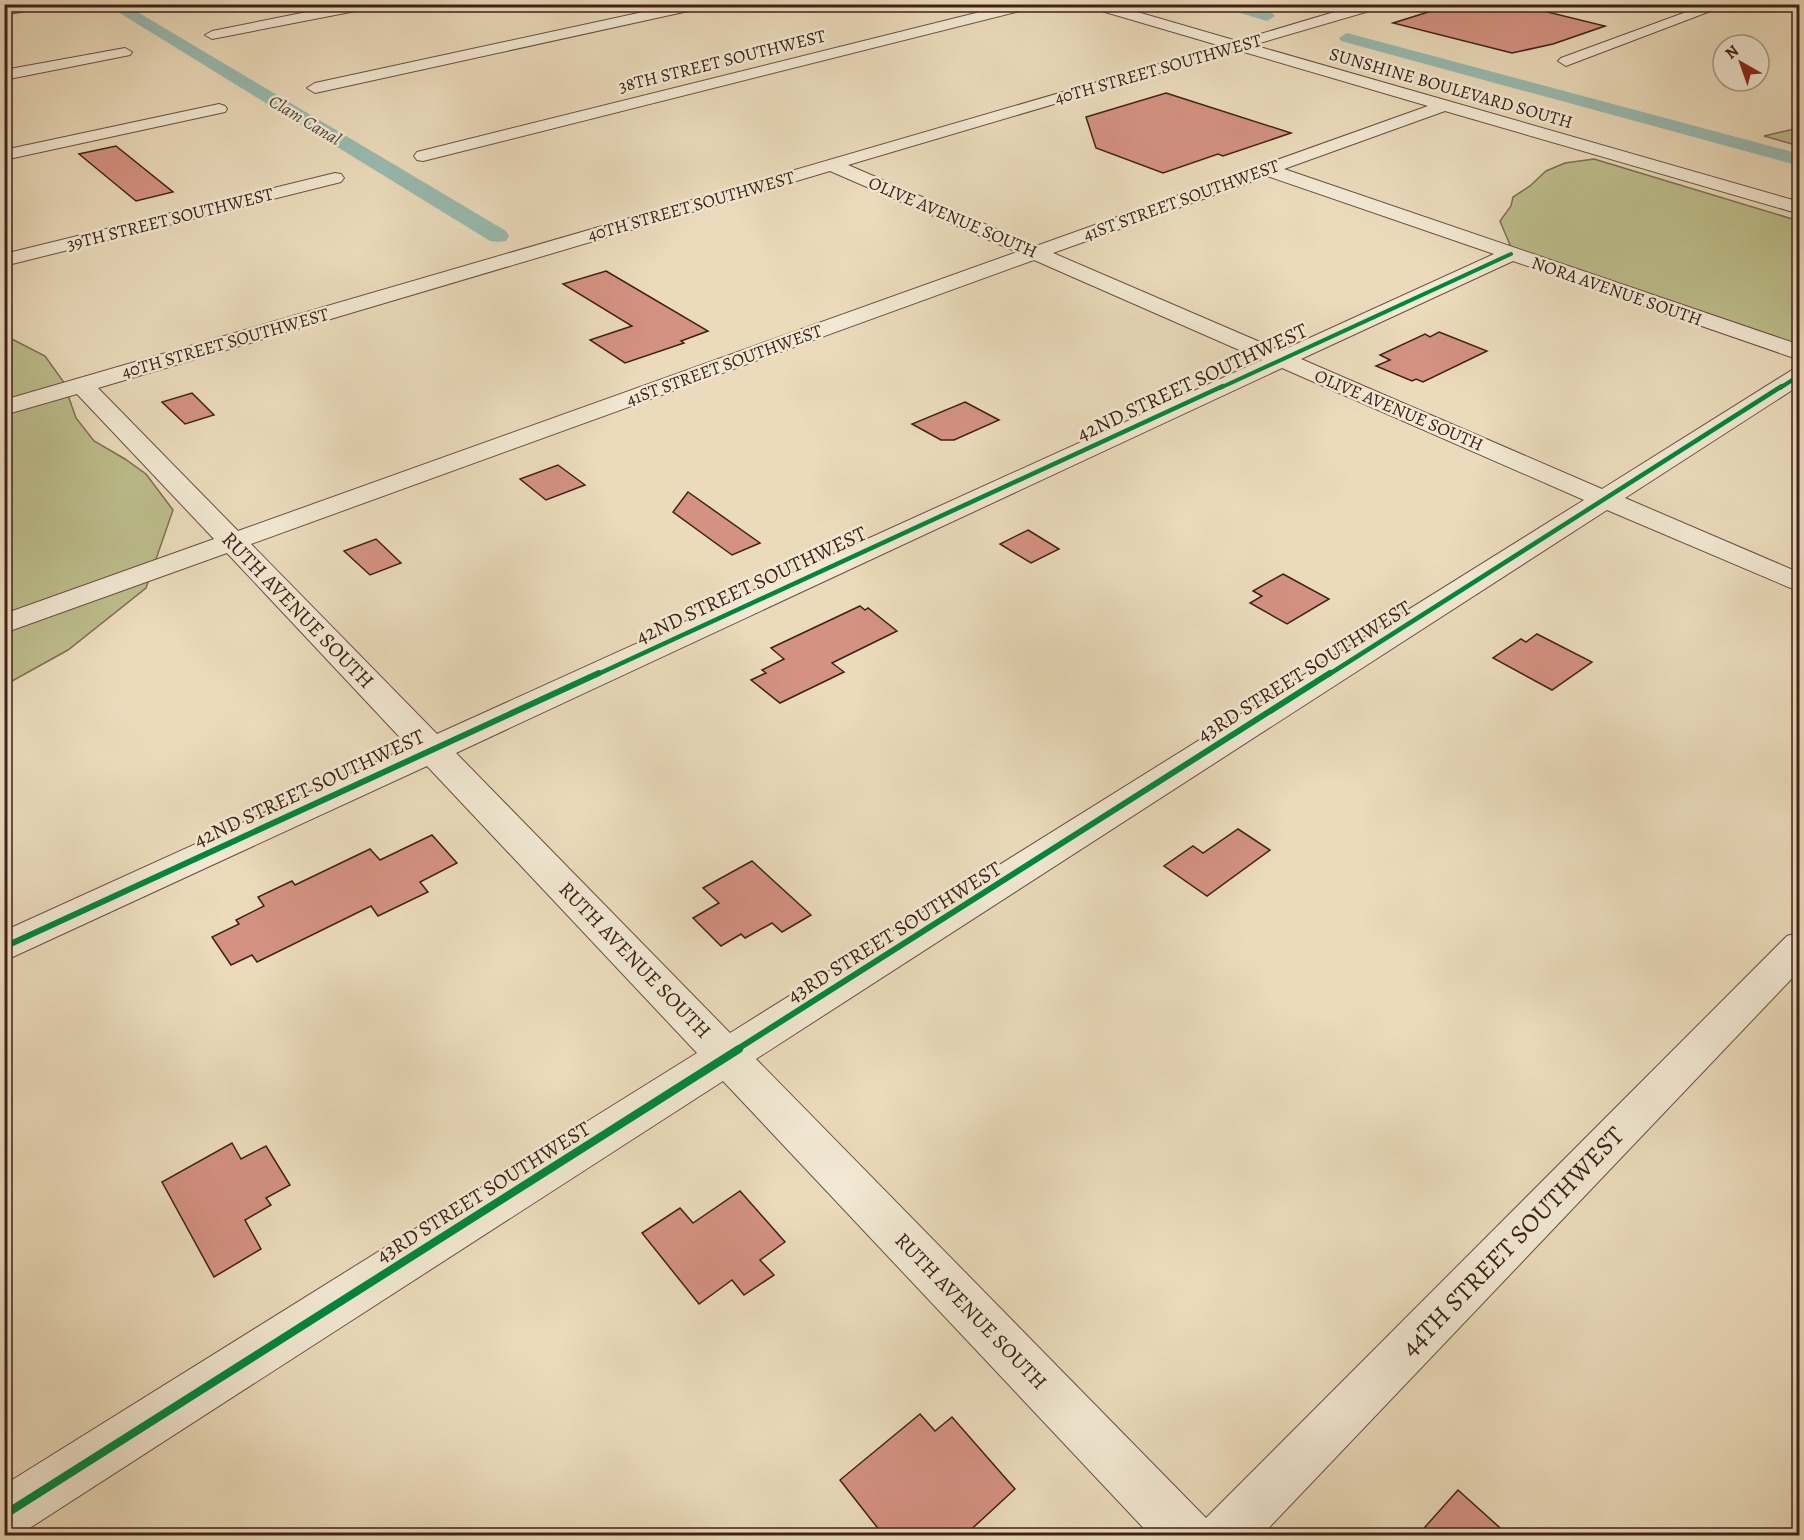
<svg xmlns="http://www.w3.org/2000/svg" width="1804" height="1540" font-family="Alegreya,serif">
<rect width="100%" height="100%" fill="#ebdbbb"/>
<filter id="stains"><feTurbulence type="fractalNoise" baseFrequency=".00333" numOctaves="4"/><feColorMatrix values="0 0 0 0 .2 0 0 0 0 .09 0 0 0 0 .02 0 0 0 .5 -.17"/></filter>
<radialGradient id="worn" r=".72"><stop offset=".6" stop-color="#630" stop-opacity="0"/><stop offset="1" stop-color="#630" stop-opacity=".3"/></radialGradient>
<g fill="#bdbe8c" stroke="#7e7052" stroke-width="1.5">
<path d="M1799 128V146L1764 136Z"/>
<path d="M1594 159 1799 221V348L1513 252 1500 221 1511 206 1513 197 1530 186 1546 171 1565 163Z"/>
<path d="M4 335 45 356 63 381 76 418 94 441 125 459 146 474 173 510 146 588 68 650 5 685Z"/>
</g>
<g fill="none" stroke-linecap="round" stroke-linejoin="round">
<g fill="#98bbb0" fill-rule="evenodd">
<path d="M105 4H124L506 231 509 236 506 241 498 242 490 241Z"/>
<path d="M1218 4H1243L1272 13 1275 16 1267 21 1220 7Z"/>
<path d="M1347 33 1800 154V166L1341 41 1339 38Z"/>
</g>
</g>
<g fill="#d49282" stroke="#3e2218" stroke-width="1.5">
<path d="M1454 4H1515L1605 26 1553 44 1512 53 1393 23Z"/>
<path d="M1166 93 1291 133 1223 156 1218 154 1163 173 1096 148 1086 117Z"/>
<path d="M116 146 173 192 136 201 79 154Z"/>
<path d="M606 271 708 331 681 341 684 343 625 363 590 340 632 326 563 284Z"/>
<path d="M1439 332 1487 351 1423 382 1416 379 1412 381 1376 366 1390 360 1380 355 1425 334 1430 337Z"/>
<path d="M192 393 214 415 185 424 162 402Z"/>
<path d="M965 402 999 420 954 440H941L912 424Z"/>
<path d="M558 465 585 485 546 500 520 479Z"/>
<path d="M688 492 760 543 732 555 673 512Z"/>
<path d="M1028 530 1059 549 1031 563 1000 544Z"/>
<path d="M376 539 401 563 370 575 344 551Z"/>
<path d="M1283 574 1329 599 1287 624 1250 603 1262 596 1253 591Z"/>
<path d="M860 606 865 610 868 608 897 631 832 663 844 672 780 703 751 680 766 673 762 670 784 659 771 648Z"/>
<path d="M1537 634 1592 662 1552 690 1493 658 1521 639 1526 642Z"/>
<path d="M1238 829 1270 850 1207 896 1164 866 1193 846 1203 853Z"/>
<path d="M432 835 457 863 420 882 428 892 378 916 371 906 257 962 252 955 231 965 212 937 239 924 236 920 264 906 258 897 292 881 295 885 370 849 380 860Z"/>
<path d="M752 861 811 915 782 932 772 923 745 938 741 934 721 946 693 918 719 903 703 888Z"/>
<path d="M232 1143 241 1159 266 1146 290 1185 266 1198 271 1205 245 1220 261 1249 214 1277 162 1182Z"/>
<path d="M740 1191 785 1242 760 1260 774 1275 744 1295 732 1280 699 1304 642 1233 680 1208 693 1223Z"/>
<path d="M920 1414 935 1431 952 1417 1015 1489 964 1536H884L840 1480Z"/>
<path d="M1458 1490 1509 1536H1417Z"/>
</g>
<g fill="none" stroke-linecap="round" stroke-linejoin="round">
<g stroke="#695041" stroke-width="2">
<g id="minor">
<path d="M16 4H48L41 8 4 15V7Z"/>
<path d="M347 4H378L371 8 212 39 205 35 212 31Z"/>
<path d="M680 4H709L702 8 315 93 307 88 315 83Z"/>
<path d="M1012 4H1038L1036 7 423 161 417 160 414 156 417 152Z"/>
<path d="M1086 4H1110L1237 41 1361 4H1385L1383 7 1253 45 1800 202V214L1445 111 1284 169 1800 345V360L1513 261 1301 359 1602 489 1792 370 1800 368V385L1625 498 1800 573V592L1607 510 756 1059 1206 1518 1787 936 1800 932V970L1261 1536H1151L723 1081 22 1533 4 1536V1485L697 1053 427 766 4 961V931L409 747 227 553 4 633V614L214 539 77 394 4 415V400L1221 46 1088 7ZM1237 50 1428 106 1036 246 848 165ZM830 171 1017 252 238 531 98 388ZM1267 176 1494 254 1281 351 1053 253ZM1034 260 1262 360 437 734 251 544ZM1282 368 1584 500 730 1033 456 753Z"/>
<path d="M1708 4H1729L1571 64 1566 66 1558 61 1561 58Z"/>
<path d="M125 48 132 52 130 55 4 80V70Z"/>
<path d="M219 104 225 106 227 109 225 112 4 160V150Z"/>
<path d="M335 173 341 174 344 178 341 182 4 266V254Z"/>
</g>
</g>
<use href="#minor" fill="#f2e8d3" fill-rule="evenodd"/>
<g stroke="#f2e8d3" stroke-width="6">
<g id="cycleway-far3">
<path d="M1220 388 1511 254"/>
<path d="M1780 388 1800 375"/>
</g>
</g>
<g stroke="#f2e8d3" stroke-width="8">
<g id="cycleway-far2">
<path d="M596 675 1223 386"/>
<path d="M1328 675 1782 386"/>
</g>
</g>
<g stroke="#f2e8d3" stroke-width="10">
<g id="cycleway-far1">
<path d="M4 947 599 673"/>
<path d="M736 1050 1330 673"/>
</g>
</g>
<g stroke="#f2e8d3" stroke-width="12">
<path id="cycleway" d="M4 1515 739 1049"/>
</g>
<use href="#cycleway-far3" stroke="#00873e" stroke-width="4"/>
<use href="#cycleway-far2" stroke="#00873e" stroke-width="4.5"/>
<use href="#cycleway-far1" stroke="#00873e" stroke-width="6"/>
<use href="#cycleway" stroke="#00873e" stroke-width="8"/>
</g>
<g text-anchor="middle" stroke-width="5" stroke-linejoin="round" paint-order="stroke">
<g font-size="18" fill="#3e2218" stroke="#f2e8d3">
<text transform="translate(722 61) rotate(-14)" y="6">38TH STREET SOUTHWEST</text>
<text transform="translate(1158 69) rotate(-16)" y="6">40TH STREET SOUTHWEST</text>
<text transform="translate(1451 88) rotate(16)" y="6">SUNSHINE BOULEVARD SOUTH</text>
<text transform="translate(1181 200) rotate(-20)" y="6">41ST STREET SOUTHWEST</text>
<text transform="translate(691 206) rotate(-16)" y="6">40TH STREET SOUTHWEST</text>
<text transform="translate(953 217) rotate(23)" y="6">OLIVE AVENUE SOUTH</text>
<text transform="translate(170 219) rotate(-14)" y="6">39TH STREET SOUTHWEST</text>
<text transform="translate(1617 291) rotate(19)" y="6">NORA AVENUE SOUTH</text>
<text transform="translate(225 343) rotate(-16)" y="6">40TH STREET SOUTHWEST</text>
<text transform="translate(724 365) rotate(-20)" y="6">41ST STREET SOUTHWEST</text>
<text transform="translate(1399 410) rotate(23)" y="6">OLIVE AVENUE SOUTH</text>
</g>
<g font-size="18" font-style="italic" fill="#54483e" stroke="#f2e8d3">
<text transform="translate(305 120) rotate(31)" y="6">Clam Canal</text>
</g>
<g font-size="21" fill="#3e2218" stroke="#f2e8d3">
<text transform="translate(1192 382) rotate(-25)" y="7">42ND STREET SOUTHWEST</text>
<text transform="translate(751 585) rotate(-25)" y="7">42ND STREET SOUTHWEST</text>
<text transform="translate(298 610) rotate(46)" y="7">RUTH AVENUE SOUTH</text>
<text transform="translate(1304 671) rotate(-32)" y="7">43RD STREET SOUTHWEST</text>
<text transform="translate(309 788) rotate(-25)" y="7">42ND STREET SOUTHWEST</text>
<text transform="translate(894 932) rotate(-32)" y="7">43RD STREET SOUTHWEST</text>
<text transform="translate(635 960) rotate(46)" y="7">RUTH AVENUE SOUTH</text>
<text transform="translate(483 1192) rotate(-32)" y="7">43RD STREET SOUTHWEST</text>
<text transform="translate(971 1311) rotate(46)" y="7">RUTH AVENUE SOUTH</text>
</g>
<g font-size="26" fill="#3e2218" stroke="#f2e8d3">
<text transform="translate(1512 1241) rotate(-46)" y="9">44TH STREET SOUTHWEST</text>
</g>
</g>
<rect width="1804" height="1540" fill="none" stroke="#ebdbbb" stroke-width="24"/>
<rect x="6" y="6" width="1792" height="1528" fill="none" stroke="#3e2218" stroke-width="3"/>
<rect x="12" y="12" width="1780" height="1516" fill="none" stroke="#3e2218" stroke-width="1.5"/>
<g transform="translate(1741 63) rotate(320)"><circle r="28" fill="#f2e8d3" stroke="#aa9988" stroke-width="1.5"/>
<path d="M0-4.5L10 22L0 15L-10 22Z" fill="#8f2418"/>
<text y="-9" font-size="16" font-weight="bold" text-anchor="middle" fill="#3e2218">N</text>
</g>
<rect width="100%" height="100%" filter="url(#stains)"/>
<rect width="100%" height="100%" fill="url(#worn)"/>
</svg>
